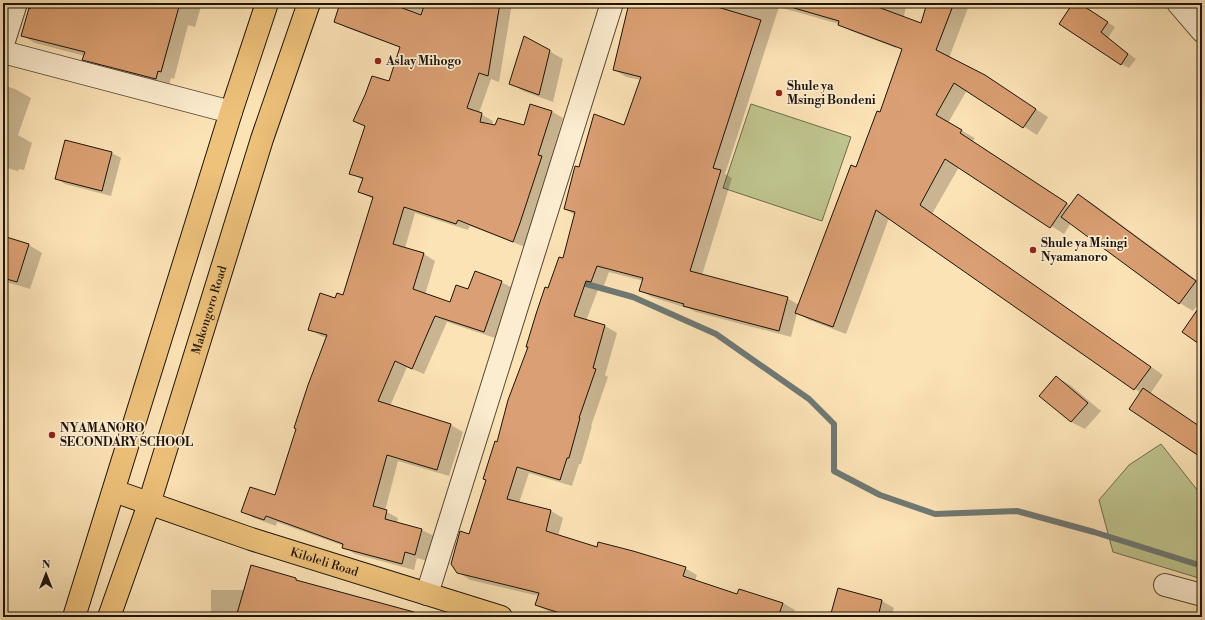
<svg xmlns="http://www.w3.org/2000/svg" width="1205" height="620" font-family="'Libre Bodoni',serif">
<rect width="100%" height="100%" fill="#fce3b6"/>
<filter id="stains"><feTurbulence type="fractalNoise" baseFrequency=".005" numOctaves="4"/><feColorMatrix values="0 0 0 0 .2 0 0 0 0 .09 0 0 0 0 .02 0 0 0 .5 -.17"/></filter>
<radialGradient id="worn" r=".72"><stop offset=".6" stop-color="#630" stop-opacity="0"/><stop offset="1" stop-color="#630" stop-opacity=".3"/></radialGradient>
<g fill="#bfc48e" stroke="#6e6c4c">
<path d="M751 104 851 137 822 221 723 188Z"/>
<path d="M1161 444 1202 496V579L1113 552 1099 500 1129 465Z"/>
</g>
<g fill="#0003">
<path d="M31 3H202L195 27 188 25 174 79 171 78 169 86 96 67 84 59 85 56 35 43 23 36Z"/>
<path d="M341 3H512L499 82 491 79 479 113 493 121 492 125 524 126 551 111 563 118 550 162 553 164 525 247 470 226 468 230 415 213 405 248 424 254 435 261 425 295 451 303 469 291 501 282 513 288 495 338 447 322 424 374 407 367 390 406 451 425 463 432 449 476 398 461 385 511 398 518 397 523 422 530 434 536 427 561 417 558 414 570 355 554 344 547V546L277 522 276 526 254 518 243 511 275 496 327 338 321 336 310 329 336 299 344 296 373 199 359 192 363 180 350 173 366 127 354 121 389 82 401 48 347 28 335 22Z"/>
<path d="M573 3H586L585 7Z"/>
<path d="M630 3H907L896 48 851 31 839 24 779 7 725 174 732 178 702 275 787 298 799 305 856 168 881 113 898 110 928 3H960L968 8 949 58 998 84 1048 117 1037 135 967 90 948 123 975 138 973 141 1071 206 1079 195 1092 203 1202 284V299L1193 311 1180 303 1071 223 1064 234 959 167 932 214 1163 375 1150 394 1202 428V456L1141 393 889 218 846 334 809 320 797 313 791 337 696 312 690 309 652 297 641 291 644 281 609 272 603 288 599 287 586 321 605 326 617 333 605 375 608 377 591 426H592L581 464H579L572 486 529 473 519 503 551 511 563 518 558 536 598 548 685 568 697 575 695 581 738 595 783 603 795 610 792 617H565L548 611 536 605 539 596 470 580 458 572 487 481 484 479 498 443 548 289 564 260 575 215 565 209 580 168 625 127 641 80 626 77 615 70Z"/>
<path d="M1074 3H1077L1083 6 1115 27 1108 38 1136 59 1129 68 1121 64Z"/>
<path d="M549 51 563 59 553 102 523 91 510 83Z"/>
<path d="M3 85 15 89 31 98 18 135 32 143 24 170 19 169 18 171 3 167Z"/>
<path d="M66 141 112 153 121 158 111 196 65 184 56 178Z"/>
<path d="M7 238 29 245 42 253 30 289 3 281V246Z"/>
<path d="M1056 377 1070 385 1101 411 1085 429 1071 422Z"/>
<path d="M296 579 300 581 391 606 425 617H211V590H245Z"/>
<path d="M839 589 882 601 894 608 891 617H831Z"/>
</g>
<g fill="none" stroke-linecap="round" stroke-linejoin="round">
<path stroke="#6f7874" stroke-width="6" d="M579 282 633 297 716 334 809 399 834 424V471L880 495 935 514 1017 511 1094 532 1202 566"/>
</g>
<g fill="#da9f72" stroke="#1d140b">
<path d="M32 3H180L161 72 158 71 156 79 82 60 85 52 21 36 29 8H31Z"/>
<path d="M340 3H389L421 15 425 3H500L488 76 479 73 467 108 482 113 480 122 495 125 498 118 524 125 530 104 552 111 538 155 542 156 520 223 513 242 458 220 456 224 404 207 393 244 424 253 413 289 450 302 456 285 468 289 475 271 502 281 484 332 435 316 412 369 395 361 378 401 451 424 437 470 387 455 373 506 387 510 385 519 422 529 415 555 405 552 402 564 342 548 343 544 266 516 264 520 241 512 250 487 275 495 296 429 294 428 308 385 327 335 308 330 320 293 335 298 337 293 343 295 373 197 358 192 363 178 349 174 365 126 353 121 365 95 372 76 389 81 400 47 334 22Z"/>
<path d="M629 3H704L761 20 713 168 721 170 690 271 788 297 779 331 683 306 684 304 639 291 643 278 597 266 591 282 586 281 574 316 605 325 593 368 596 369 579 418H580L569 458H567L560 480 517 467 507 499 551 510 546 531 597 547 598 542 633 551 686 567 683 576 737 594 739 589 783 603 778 617H572L535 605 539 593 457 573 451 564 460 531 469 534 486 480 483 479 495 441 497 442 508 400 528 347H526L536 314 545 287 548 288 559 257 563 258 575 212 564 209 575 166 579 167 594 114 624 125 641 77 613 70Z"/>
<path d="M795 3H867L921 23 927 3H954L936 50 985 75 1036 109 1023 128 954 83 936 115 962 130 960 133 1067 203 1050 228 945 159 920 205 1151 367 1134 390 876 210 833 327 795 313 851 165 856 167 877 111 880 112 902 49 838 25 839 21 794 8Z"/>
<path d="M1073 3H1079L1108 22 1101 32 1128 54 1121 65 1059 24Z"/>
<path d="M524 36 550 50 539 95 509 84Z"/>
<path d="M65 140 112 152 102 191 55 179Z"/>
<path d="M1078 194 1196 281 1179 304 1061 217Z"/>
<path d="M3 236 29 244 17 282 3 278Z"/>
<path d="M1202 303V346L1182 332Z"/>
<path d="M1056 376 1088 403 1071 422 1039 396Z"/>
<path d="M1143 388 1202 428V458L1129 409Z"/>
<path d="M251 565 296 578V580L414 612 413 617H236Z"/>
<path d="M838 588 882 600 878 617H830Z"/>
</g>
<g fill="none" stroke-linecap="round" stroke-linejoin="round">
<g stroke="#554836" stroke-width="24">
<g id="minor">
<path d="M1178 3 1202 31"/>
<path d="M3 44 16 3"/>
<path d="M3 52 231 112"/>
<path d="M1165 585 1202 595"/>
<path d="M427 594 612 3"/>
</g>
</g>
<g stroke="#1d140b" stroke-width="24">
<g id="major">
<path id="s1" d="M114 491 251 539 501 617"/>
<path d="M74 617 231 112 267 3"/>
<path id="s2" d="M109 617 149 504 262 139 309 3"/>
</g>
</g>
<use href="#minor" stroke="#fdedd0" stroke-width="22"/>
<use href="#major" stroke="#eec27b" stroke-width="22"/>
</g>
<g fill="#8f2418" stroke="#fdedd0" stroke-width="1.5">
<circle cx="378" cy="61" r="4"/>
<circle cx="779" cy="93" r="4"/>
<circle cx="1033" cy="250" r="4"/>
<circle cx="52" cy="435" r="4"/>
</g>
<g text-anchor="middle" stroke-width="3.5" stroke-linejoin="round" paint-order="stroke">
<g font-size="12" font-weight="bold" fill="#1d140b" stroke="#fdedd0" text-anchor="start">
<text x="386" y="65">Aslay Mihogo</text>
<text x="787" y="90">Shule ya<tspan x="787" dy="14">Msingi Bondeni</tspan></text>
<text x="1041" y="247">Shule ya Msingi<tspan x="1041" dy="14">Nyamanoro</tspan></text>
<text x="60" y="432">NYAMANORO<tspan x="60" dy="14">SECONDARY SCHOOL</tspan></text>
</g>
<g font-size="12" fill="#1d140b" stroke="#fdedd0">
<text dy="4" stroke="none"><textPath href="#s2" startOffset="323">Makongoro Road</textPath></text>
<text dy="4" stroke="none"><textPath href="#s1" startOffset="222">Kiloleli Road</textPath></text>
</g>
</g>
<rect width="1205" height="620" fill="none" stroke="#fce3b6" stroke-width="16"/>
<rect x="4" y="4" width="1197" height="612" fill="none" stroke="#1d140b" stroke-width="2"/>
<rect x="8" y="8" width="1189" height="604" fill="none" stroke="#1d140b"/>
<g transform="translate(46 574)" stroke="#fdedd0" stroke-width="3" paint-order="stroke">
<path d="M0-3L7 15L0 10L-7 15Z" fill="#1d140b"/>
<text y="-6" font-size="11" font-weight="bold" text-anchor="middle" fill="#1d140b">N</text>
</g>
<rect width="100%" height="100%" filter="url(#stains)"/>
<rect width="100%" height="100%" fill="url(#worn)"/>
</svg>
